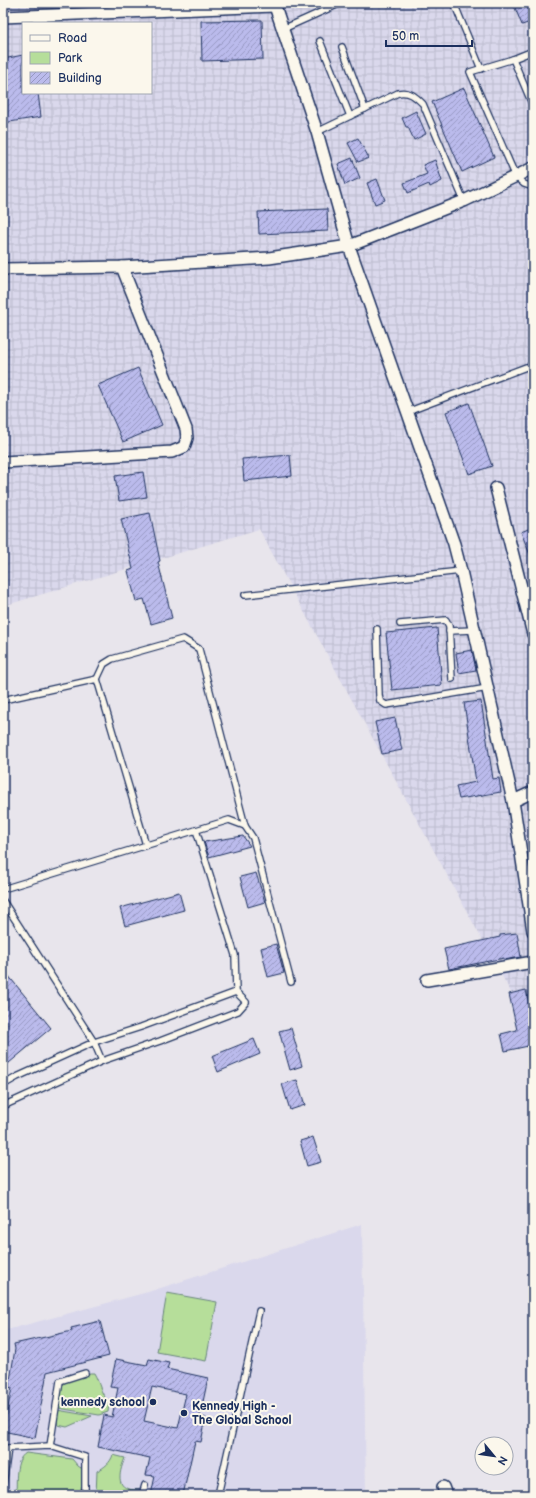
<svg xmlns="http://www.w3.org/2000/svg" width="536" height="1498" font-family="'Balsamiq Sans',sans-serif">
<defs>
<pattern id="industrial-grid" width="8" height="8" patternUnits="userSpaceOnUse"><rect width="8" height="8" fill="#dad8ec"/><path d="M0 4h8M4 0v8" fill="none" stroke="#babacd"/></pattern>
<pattern id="building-hatch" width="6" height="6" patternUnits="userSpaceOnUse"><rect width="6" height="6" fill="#bbbbec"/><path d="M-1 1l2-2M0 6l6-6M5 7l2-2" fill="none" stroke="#9798c2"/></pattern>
</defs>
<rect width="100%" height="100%" fill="#e8e5ec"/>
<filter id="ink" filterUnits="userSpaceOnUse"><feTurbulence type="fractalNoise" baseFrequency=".025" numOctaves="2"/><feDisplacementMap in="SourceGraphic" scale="8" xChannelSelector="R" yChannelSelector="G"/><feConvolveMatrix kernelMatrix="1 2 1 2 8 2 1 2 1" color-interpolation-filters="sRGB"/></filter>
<g filter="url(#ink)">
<path fill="#dad8ec" d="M362 1224 366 1495H3V1331L148 1292Z"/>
<path fill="url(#industrial-grid)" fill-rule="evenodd" d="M3 3H533V1033L259 529 3 606ZM23 23H151V93H23Z"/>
<g fill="#b6de9a" stroke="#68867c">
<path d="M167 1293 217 1302 206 1361 157 1352Z"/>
<path d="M90 1373H94C100 1383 100 1394 109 1402L108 1412 99 1415 58 1408 61 1389 64 1383Z"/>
<path d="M57 1410 92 1416 67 1427 58 1425 57 1421Z"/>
<path d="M26 1453 72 1459 78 1466 84 1470 80 1495 16 1494C17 1481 14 1460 26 1453Z"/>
<path d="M113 1455 125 1458C118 1475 115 1491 139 1490L137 1495H96L97 1471C105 1467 110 1463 113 1455Z"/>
</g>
<g fill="url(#building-hatch)" stroke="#1b2f5e" fill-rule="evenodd">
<path d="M513 3H533V21L522 25Z"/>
<path d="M262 20 263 59 202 61 201 21Z"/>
<path d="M23 55V93H38L41 117 3 123V59Z"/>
<path d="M464 88 494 157 462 172 432 102Z"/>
<path d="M416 111 426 134 414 140 408 127H406L402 118Z"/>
<path d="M358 138 369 158 358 162 348 143Z"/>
<path d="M352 158 360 178 345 185 338 164Z"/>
<path d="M435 160 442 181 430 187 429 184 408 193 404 183 427 174 423 165Z"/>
<path d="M377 179 385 200 375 204 367 183Z"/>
<path d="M327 209 328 231 259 234 258 212Z"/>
<path d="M138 368 162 425 123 442 98 385Z"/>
<path d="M469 403 492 466 469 474 446 412Z"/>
<path d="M290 455 292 476 244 481 242 459Z"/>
<path d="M143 472 147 497 119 501 115 476Z"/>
<path d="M150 513 160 561 158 562 172 618 151 624 144 599 136 601 128 571 133 569 121 519Z"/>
<path d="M533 527V560H532L521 532Z"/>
<path d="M437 628 442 685 392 690 386 633Z"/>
<path d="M472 650 476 670 459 673 456 653Z"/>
<path d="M481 701 493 779 499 778 501 792 459 799 456 786 476 782 464 703Z"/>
<path d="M395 718 402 750 382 754 375 722Z"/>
<path d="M243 836 250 846 209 857 204 842Z"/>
<path d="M256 873 265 902 248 907 240 877Z"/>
<path d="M179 892 184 910 125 926 120 908Z"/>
<path d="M517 933 521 957 504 960V958L449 969 444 949 500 937V935Z"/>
<path d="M276 944 284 973 268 977 261 948Z"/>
<path d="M3 969 51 1028 3 1068Z"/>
<path d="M526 990 531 1014 529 1015 533 1034V1045L505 1051 501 1034 517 1030 509 994Z"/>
<path d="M291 1028 302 1066 290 1070 279 1031Z"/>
<path d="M254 1039 260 1054 218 1072 212 1056Z"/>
<path d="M297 1080 305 1105 290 1110 282 1084Z"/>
<path d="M313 1137 321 1162 307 1166 300 1141Z"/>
<path d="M100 1321 109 1356 47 1372 35 1438 3 1431 12 1388 9 1387 15 1349 14 1344 72 1331 71 1328Z"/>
<path d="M116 1359 147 1365 149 1359 169 1363 167 1369 208 1378 200 1416 206 1418 201 1442 195 1441 183 1495H151L155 1476 146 1475 150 1458 98 1447 104 1415 112 1417 118 1388 110 1387ZM152 1387 186 1394 178 1428 144 1421Z"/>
</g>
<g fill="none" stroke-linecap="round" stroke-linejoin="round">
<g stroke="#1b2f5e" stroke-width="8">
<g id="service">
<path d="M454 3 481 69"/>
<path d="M283 29 341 3"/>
<path d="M320 41 350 116"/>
<path d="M342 47 365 109"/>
<path d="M533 51 513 59 533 106"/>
<path d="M513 59 470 72 516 177 524 184 533 187"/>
<path d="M317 132 398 93C410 91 415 96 423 104L464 201"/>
<path d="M407 412 526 367"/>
<path d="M245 595 461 571"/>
<path d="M400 624 446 620 449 626 452 679"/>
<path d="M377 629 379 695 380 701 386 705 488 688"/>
<path d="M449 631 474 630"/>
<path d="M97 679 104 664 112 659 183 639 199 649 245 826"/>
<path d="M3 700 97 679 146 845"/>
<path d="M3 889 229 820 245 826 253 838 291 982"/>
<path d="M3 901 94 1042 102 1061"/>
<path d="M3 1085 17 1077 94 1042 141 1027 236 992"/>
<path d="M3 1106 102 1061 160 1041 238 1011 246 1002 236 992 235 955 196 830"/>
<path d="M50 1446 60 1381 85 1373"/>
<path d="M3 1485 8 1448 50 1446 85 1457V1495"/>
<path d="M142 1495 145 1485"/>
<path d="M218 1495 259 1311"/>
</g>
</g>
<g stroke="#1b2f5e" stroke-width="14">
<g id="minor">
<path d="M274 3 317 132 349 246 454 544 461 571 513 801 533 931"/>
<path d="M3 17 275 6"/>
<path d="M3 269 122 267 269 258 349 246 464 201 533 168"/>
<path d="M3 462 172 452 184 447 187 438 186 429 122 267"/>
<path d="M496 488 533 634"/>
<path d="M513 801 533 792"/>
<path d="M427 980 533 962"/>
<path d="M443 1487 446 1495"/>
</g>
</g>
<use href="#service" stroke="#fbf7ec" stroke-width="5.5"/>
<use href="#minor" stroke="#fbf7ec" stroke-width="11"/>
</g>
</g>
<g fill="#1b2f5e" stroke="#fbf7ec" stroke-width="1.5">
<circle cx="153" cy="1402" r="4"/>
<circle cx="184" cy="1413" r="4"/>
</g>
<g text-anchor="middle" stroke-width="4" stroke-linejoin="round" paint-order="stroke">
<g font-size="12" font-weight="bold" fill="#1b2f5e" stroke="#fbf7ec" text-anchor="end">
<text x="145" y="1406">kennedy school</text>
<text x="192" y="1410" text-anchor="start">Kennedy High -<tspan x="192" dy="14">The Global School</tspan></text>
</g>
</g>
<rect width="536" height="1498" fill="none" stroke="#fbf7ec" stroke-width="16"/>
<rect x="8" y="8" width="520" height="1482" fill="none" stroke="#1b2f5e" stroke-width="1.5" filter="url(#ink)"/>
<rect x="22" y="22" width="130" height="72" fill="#fbf7ec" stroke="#a1a7b3"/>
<rect x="30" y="35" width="20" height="6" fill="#fbf7ec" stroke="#a1a7b3"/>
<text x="58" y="42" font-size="12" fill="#1b2f5e">Road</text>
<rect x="30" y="52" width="20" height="12" fill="#b6de9a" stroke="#a1a7b3"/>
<text x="58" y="62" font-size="12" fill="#1b2f5e">Park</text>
<rect x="30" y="72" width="20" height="12" fill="url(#building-hatch)" stroke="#a1a7b3"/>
<text x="58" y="82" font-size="12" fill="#1b2f5e">Building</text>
<g transform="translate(494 1456) rotate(119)"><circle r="19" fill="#fbf7ec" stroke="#a1a7b3"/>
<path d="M0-3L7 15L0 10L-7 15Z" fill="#1b2f5e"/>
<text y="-6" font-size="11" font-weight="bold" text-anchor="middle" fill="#1b2f5e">N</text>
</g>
<path d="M386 40v6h86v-6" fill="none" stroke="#1b2f5e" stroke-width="2"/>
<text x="392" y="40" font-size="12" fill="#1b2f5e" stroke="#fbf7ec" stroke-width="3" paint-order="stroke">50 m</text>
</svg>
